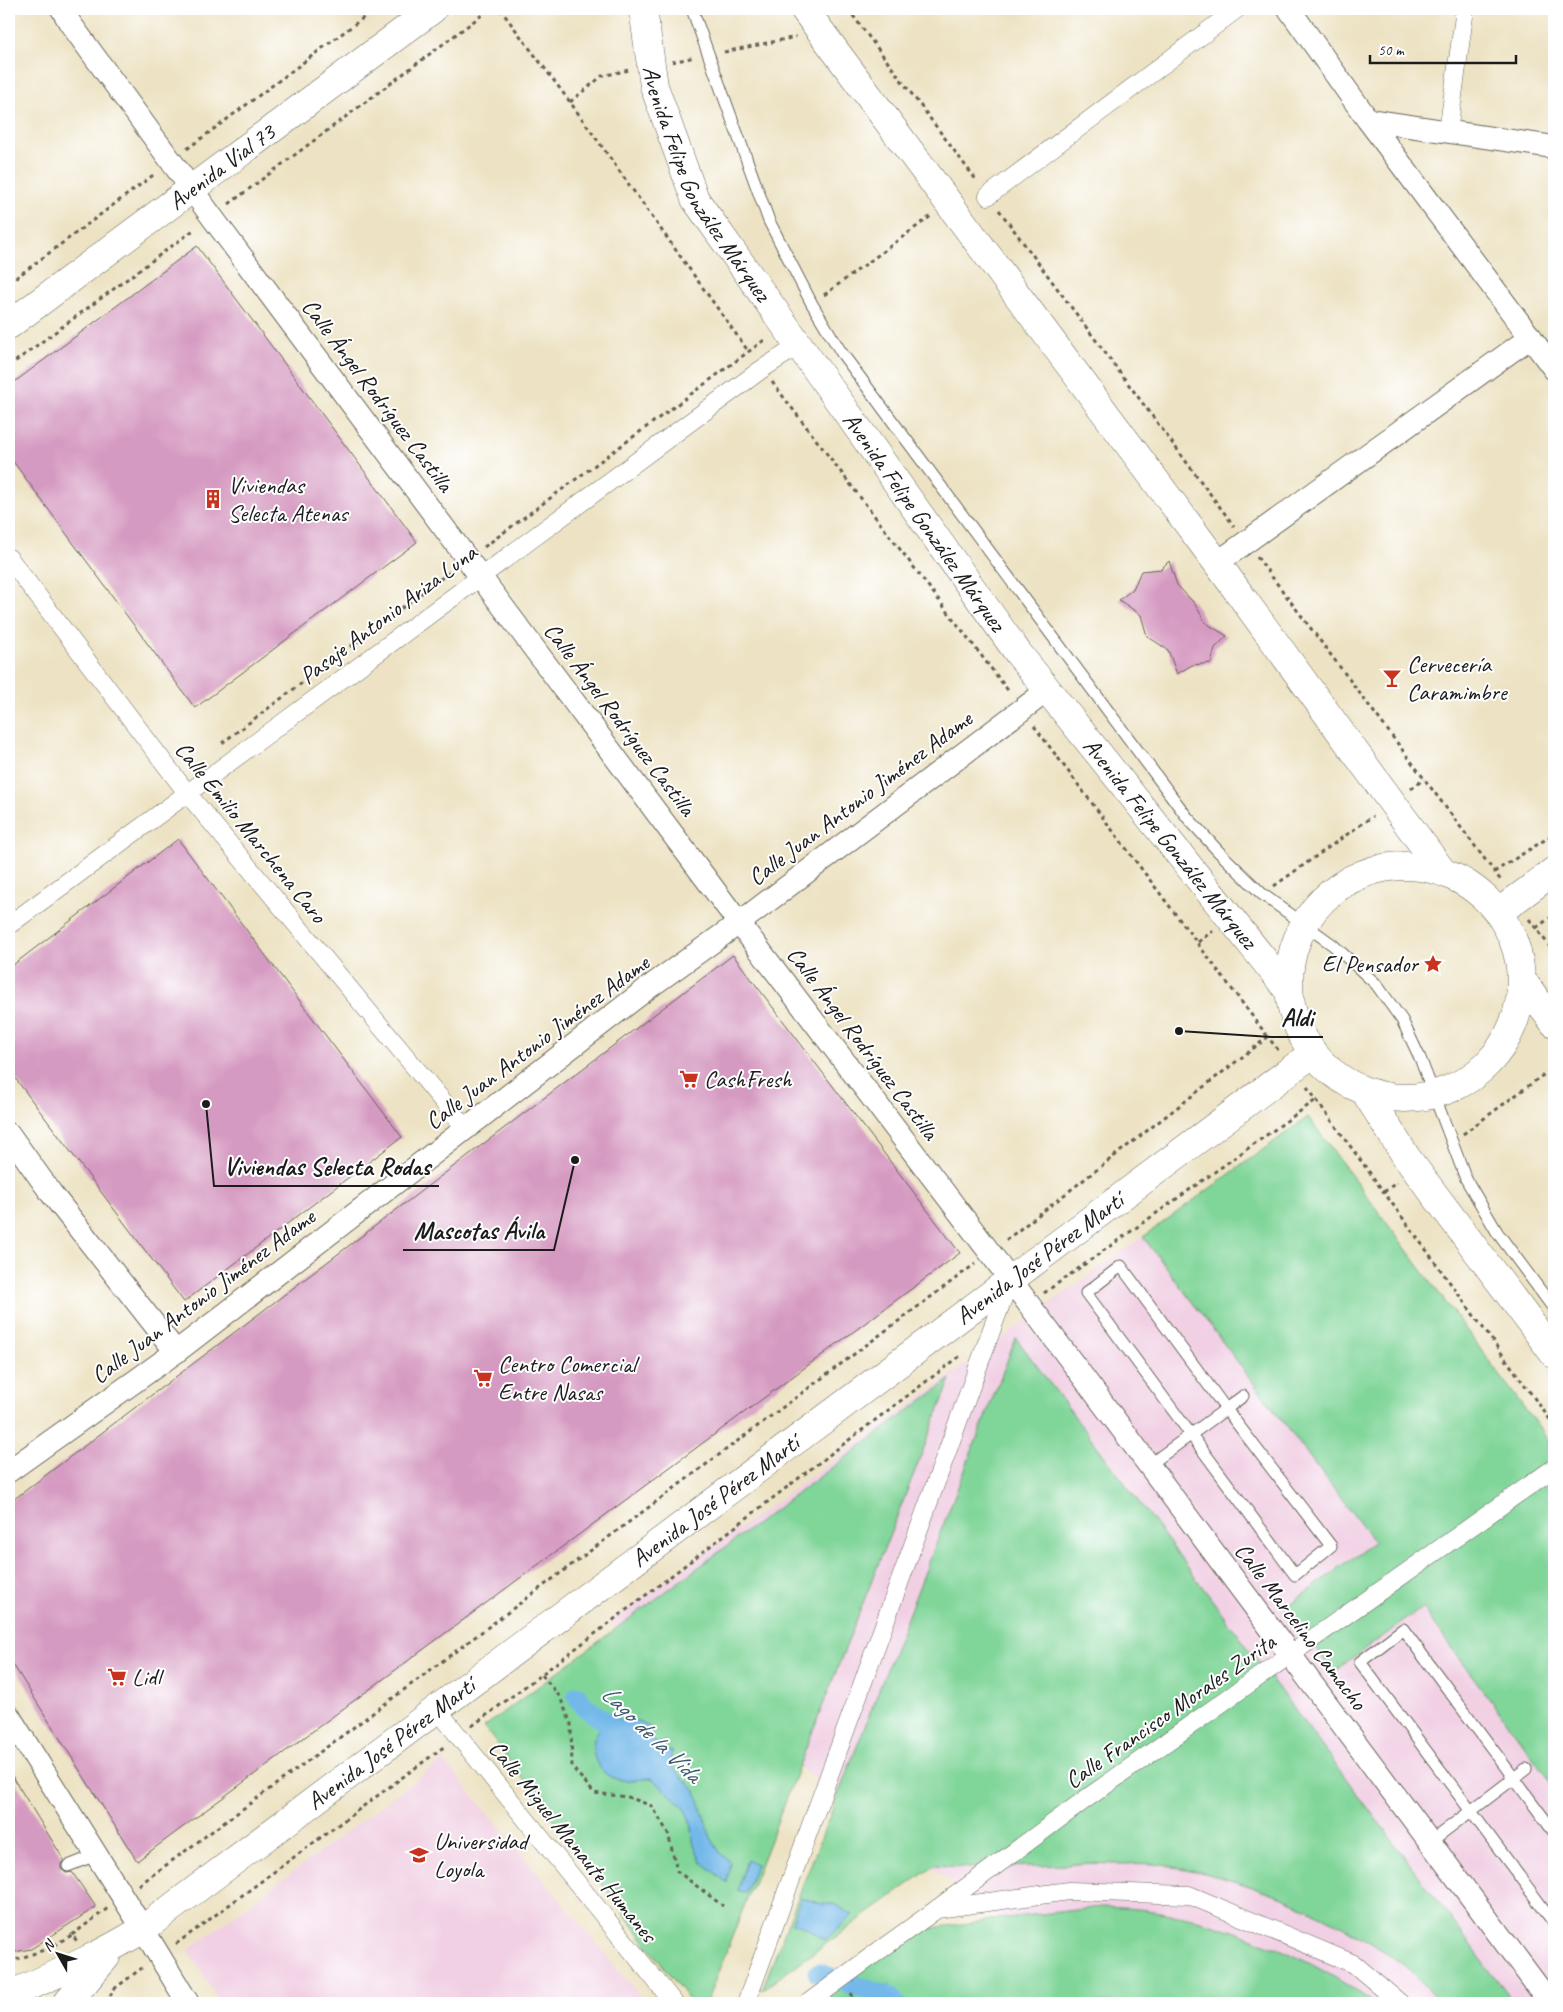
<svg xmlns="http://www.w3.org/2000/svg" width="1563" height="2012" font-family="Caveat,sans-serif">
<rect width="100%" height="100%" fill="#fff"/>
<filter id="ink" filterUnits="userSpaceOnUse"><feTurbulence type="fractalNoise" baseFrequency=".02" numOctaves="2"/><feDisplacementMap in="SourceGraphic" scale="10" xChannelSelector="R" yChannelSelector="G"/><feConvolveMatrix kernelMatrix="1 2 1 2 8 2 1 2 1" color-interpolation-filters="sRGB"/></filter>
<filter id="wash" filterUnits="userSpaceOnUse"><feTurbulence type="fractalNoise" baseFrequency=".0096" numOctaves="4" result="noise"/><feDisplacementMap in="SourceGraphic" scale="20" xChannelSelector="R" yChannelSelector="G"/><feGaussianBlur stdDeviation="1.12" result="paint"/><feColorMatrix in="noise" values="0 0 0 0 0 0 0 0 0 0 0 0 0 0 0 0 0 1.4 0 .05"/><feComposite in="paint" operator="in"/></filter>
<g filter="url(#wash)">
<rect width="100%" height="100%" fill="#ede3c4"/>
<g fill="#f1d0e4">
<path d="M1308 1117 1554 1447V2003H1080L998 1918 610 1622Z"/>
<path d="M443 1760 646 2003H220L188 1950Z"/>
</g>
<g fill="#80d599" stroke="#4e785a">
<path d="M1308 1117 1554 1448V1786L1422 1608 1334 1672 1285 1608 1374 1542 1143 1237Z"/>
<path d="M1016 1338 1514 2003H1440C1430 1994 1422 1982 1412 1973 1349 1918 1234 1872 1152 1864 1142 1863 1131 1864 1121 1864 1103 1864 1086 1862 1068 1865L970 1868 935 1865 762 1990Z"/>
<path d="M951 1379 706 2003H691L484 1727Z"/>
<path d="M1101 1907C1118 1908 1137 1908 1154 1911 1235 1925 1308 1956 1374 2003H801L910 1931 998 1919Z"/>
</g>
<g fill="#72b8e9" stroke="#476a82">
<path d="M617 1719H632L650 1727 653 1743 665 1742V1751H673L670 1759H676L673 1768 696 1791 711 1838 721 1854 730 1862 727 1883 701 1861 693 1842 692 1826 684 1807 651 1778C641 1779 625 1782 616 1779 594 1773 584 1741 603 1726 607 1723 613 1721 617 1719Z"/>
<path d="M747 1860 756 1864 746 1893 737 1890Z"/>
<path d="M801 1897 821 1904H834L853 1915 825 1940 808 1928 792 1923Z"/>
<path d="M888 1984 908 2003H876L870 1993Z"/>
</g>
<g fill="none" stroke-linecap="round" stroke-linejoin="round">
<g stroke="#72b8e9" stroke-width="20">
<path d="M577 1696 585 1707 609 1724 623 1744"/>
<path d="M818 1973 890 1997 895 2003"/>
</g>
</g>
<g id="blocks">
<g fill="#d59ac1">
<path d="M197 246 417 542 195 708 9 456V386Z"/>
<path d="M1169 561 1177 585 1194 603 1206 623 1227 636 1215 648 1211 663 1192 665 1177 674 1168 650 1147 636 1141 615 1119 600 1133 589 1141 571 1161 569Z"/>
<path d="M178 839 402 1137 184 1302 9 1070V968Z"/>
<path d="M733 955 960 1253 137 1861 9 1658V1503Z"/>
<path d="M9 1771 64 1860 61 1864V1869L66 1873 72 1872 96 1907 31 1949 9 1953Z"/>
</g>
</g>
</g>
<g filter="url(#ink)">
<use href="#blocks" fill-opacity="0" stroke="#656257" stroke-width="1"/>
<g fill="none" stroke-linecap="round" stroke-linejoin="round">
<g stroke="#656257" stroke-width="13">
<g id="service">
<path d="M692 9 769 221 812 304 841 352 1187 817 1218 851 1262 894 1333 945 1376 984 1402 1020 1420 1058 1466 1179 1497 1232 1554 1309"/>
<path d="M1149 1465 1226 1409 1121 1266 1086 1293 1295 1575 1331 1546 1226 1409 1243 1396"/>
<path d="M1554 1832 1403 1629 1360 1662 1554 1923"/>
<path d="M1430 1842 1526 1769"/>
<path d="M68 1866 96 1855"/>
</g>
</g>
<g stroke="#656257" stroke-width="19">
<g id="pedestrian">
<path d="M1448 132 1465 9"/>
<path d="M988 196 1237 9"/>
<path d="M9 558 187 793 466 1129"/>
<path d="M9 925 762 369 798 346"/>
<path d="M436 1708 674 2003"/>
<path d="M937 1909 1083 1801 1554 1468"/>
<path d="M880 1950 937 1909 1069 1891 1189 1895 1354 1964 1400 2003"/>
<path d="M746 2003 1009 1282"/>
</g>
</g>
<g stroke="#656257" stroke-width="24">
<g id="minor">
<path d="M62 9 70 23 212 217 739 923 1010 1279 1550 2003"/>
<path d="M1289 9 1368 120 1554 369"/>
<path d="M1368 120 1554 147"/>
<path d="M1217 563 1531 337"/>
<path d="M9 1134 51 1193 176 1352"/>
<path d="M9 1471 176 1352 648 988 739 923 1048 690"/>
<path d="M9 1716 143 1929 188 2003"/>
</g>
</g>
<g stroke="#656257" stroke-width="29">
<g id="tertiary">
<path id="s1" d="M9 325 433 9"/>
<path d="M1499 912 1554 871"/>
<path id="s2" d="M9 1995C55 1975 100 1956 143 1929L1312 1054"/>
<path d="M67 2003 106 1957"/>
</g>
</g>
<g stroke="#656257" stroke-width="29">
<g id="secondary">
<path id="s3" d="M643 9 654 86 695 199 1018 653 1288 990"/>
<path d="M804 9 1217 563 1442 871"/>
<circle cx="1405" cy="982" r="116"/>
<path d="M1522 980 1554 1023"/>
<path d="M1365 1092 1407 1158 1554 1354"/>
</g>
</g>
<g stroke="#656257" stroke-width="3" stroke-dasharray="4 4" stroke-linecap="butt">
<path d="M500 9 570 102 748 351"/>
<path d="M848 9 977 181"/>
<path d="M724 52 796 37"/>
<path d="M672 62 695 57"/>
<path d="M570 102 602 76 629 70"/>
<path d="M187 149 375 9"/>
<path d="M229 204 490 9"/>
<path d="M999 210 1234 526"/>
<path d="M9 283 156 173"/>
<path d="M824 295 931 216"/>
<path d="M9 366 195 229"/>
<path d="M772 382 1010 693"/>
<path d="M484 547 767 338"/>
<path d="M1257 557 1502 882"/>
<path d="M1034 726 1268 1037"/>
<path d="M222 743 451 571"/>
<path d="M1411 789 1424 779"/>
<path d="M1494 872 1554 834"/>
<path d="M1274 886 1373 816"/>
<path d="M1529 919 1554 952"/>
<path d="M1536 928 1554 915"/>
<path d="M1198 942 1213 931"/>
<path d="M1307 1087 1554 1425"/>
<path d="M1463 1134 1554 1067"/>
<path d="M1384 1192 1397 1182"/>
<path d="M1006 1240 1268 1037 1278 1050"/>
<path d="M1044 1293 1316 1100"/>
<path d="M542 1675 560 1697 571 1724 572 1767 594 1793 628 1797 652 1806 668 1833 677 1871 723 1906"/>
<path d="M472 1726C637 1604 798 1477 963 1354"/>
<path d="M139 1885 350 1730 975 1264"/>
<path d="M72 1935 108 1908"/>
<path d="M176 1944 445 1746"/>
<path d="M9 1962 47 1949 72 1935 77 1941"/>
<path d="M851 1993 856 2003"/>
<path d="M106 2003 114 1989 142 1968"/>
</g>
<use href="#service" stroke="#fff" stroke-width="11"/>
<use href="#pedestrian" stroke="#fff" stroke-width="18"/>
<use href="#minor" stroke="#fff" stroke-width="22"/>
<use href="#tertiary" stroke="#fff" stroke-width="28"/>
<use href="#secondary" stroke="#fff" stroke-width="28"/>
<g stroke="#656257" stroke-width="19" stroke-linecap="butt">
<path id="pedestrian-bridge" d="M808 2003 880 1950"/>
</g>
<use href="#pedestrian-bridge" stroke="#fff" stroke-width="18"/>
</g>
</g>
<defs>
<g id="building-bare" transform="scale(1.5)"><path d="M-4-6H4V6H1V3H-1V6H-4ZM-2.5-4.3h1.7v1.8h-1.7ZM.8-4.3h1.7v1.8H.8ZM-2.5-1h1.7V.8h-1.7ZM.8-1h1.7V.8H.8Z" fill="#c8321e" stroke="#fff" stroke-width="2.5" paint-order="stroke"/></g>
<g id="bar-bare" transform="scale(1.5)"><path d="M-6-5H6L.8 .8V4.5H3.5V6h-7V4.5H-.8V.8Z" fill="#c8321e" stroke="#fff" stroke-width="2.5" paint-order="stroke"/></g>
<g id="sight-bare" transform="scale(1.5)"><path d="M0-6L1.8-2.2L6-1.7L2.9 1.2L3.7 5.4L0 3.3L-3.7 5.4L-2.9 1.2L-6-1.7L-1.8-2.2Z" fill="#c8321e" stroke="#fff" stroke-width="2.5" paint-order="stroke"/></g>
<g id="supermarket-bare" transform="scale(1.5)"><path d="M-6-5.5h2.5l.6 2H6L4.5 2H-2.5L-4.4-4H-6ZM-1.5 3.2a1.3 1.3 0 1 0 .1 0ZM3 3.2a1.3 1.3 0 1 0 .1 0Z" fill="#c8321e" stroke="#fff" stroke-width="2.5" paint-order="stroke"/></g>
<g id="university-bare" transform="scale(1.5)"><path d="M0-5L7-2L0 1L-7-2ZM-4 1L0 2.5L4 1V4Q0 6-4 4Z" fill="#c8321e" stroke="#fff" stroke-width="2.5" paint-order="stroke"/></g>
</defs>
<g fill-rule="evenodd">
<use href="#building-bare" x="213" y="499"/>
<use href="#bar-bare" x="1392" y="678"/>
<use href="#sight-bare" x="1433" y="964"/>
<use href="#supermarket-bare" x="689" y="1079"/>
<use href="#supermarket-bare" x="483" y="1378"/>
<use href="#supermarket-bare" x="117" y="1677"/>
<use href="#university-bare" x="419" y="1855"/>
</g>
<g text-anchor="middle" stroke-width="4" stroke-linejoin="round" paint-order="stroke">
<g font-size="24" fill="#1c1c1c" stroke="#fff">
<text dy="8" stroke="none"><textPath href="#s1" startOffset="265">Avenida Vial 73</textPath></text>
<text dy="8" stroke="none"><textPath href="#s3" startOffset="189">Avenida Felipe González Márquez</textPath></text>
<text transform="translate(378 395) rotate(53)" y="8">Calle Ángel Rodríguez Castilla</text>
<text dy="8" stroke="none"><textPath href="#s3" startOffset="594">Avenida Felipe González Márquez</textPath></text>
<text transform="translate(388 614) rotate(-37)" y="8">Pasaje Antonio Ariza Luna</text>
<text transform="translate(620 719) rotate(53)" y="8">Calle Ángel Rodríguez Castilla</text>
<text transform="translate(860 798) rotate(-37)" y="8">Calle Juan Antonio Jiménez Adame</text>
<text transform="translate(251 832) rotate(51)" y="8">Calle Emilio Marchena Caro</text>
<text dy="8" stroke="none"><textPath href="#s3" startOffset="999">Avenida Felipe González Márquez</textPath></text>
<text transform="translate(537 1042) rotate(-37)" y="8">Calle Juan Antonio Jiménez Adame</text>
<text transform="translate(863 1043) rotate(53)" y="8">Calle Ángel Rodríguez Castilla</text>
<text dy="8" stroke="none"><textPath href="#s2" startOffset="1269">Avenida José Pérez Martí</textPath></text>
<text transform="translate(203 1296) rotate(-37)" y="8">Calle Juan Antonio Jiménez Adame</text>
<text dy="8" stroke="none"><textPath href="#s2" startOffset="864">Avenida José Pérez Martí</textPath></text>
<text transform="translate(1301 1626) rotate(53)" y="8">Calle Marcelino Camacho</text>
<text transform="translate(1170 1711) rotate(-35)" y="8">Calle Francisco Morales Zurita</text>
<text dy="8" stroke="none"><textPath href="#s2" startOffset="459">Avenida José Pérez Martí</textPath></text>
<text transform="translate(573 1841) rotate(51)" y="8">Calle Miguel Manaute Humanes</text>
</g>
<g font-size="24" fill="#1c1c1c" stroke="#fff" text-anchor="start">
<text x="228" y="493">Viviendas<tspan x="228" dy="28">Selecta Atenas</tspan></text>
<text x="1407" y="672">Cervecería<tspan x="1407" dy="28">Caramimbre</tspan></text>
<text x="1418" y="972" text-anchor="end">El Pensador</text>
<text x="704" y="1087">CashFresh</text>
<text x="498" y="1372">Centro Comercial<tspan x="498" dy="28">Entre Nasas</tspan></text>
<text x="132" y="1685">Lidl</text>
<text x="434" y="1849">Universidad<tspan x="434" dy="28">Loyola</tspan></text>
</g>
<g font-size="25" font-style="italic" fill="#3e5a6e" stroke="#fff">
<text transform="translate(652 1733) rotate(44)" y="9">Lago de la Vida</text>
</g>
</g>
<path fill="none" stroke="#1c1c1c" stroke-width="2" d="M1179 1031L1271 1037H1323M206 1104L214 1186H439M575 1160L554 1250H403"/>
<g fill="#1c1c1c" stroke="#fff" stroke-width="2">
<circle cx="1179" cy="1031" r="5"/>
<circle cx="206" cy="1104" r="5"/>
<circle cx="575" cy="1160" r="5"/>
</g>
<g font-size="25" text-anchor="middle" font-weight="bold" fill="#1c1c1c" stroke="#fff" stroke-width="4" stroke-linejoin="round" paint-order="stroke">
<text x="1297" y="1026">Aldi</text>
<text x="327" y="1175">Viviendas Selecta Rodas</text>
<text x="479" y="1239">Mascotas Ávila</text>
</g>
<rect width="1563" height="2012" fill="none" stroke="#fff" stroke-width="30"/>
<g transform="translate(58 1954) rotate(309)" stroke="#ffffff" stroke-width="4" paint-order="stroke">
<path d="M0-4L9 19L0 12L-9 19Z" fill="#1c1c1c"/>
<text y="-8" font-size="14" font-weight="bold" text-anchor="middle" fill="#1c1c1c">N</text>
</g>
<path d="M1370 55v8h146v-8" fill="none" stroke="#1c1c1c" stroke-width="2.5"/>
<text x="1378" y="55" font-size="15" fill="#1c1c1c" stroke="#ffffff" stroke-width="4" paint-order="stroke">50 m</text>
</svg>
